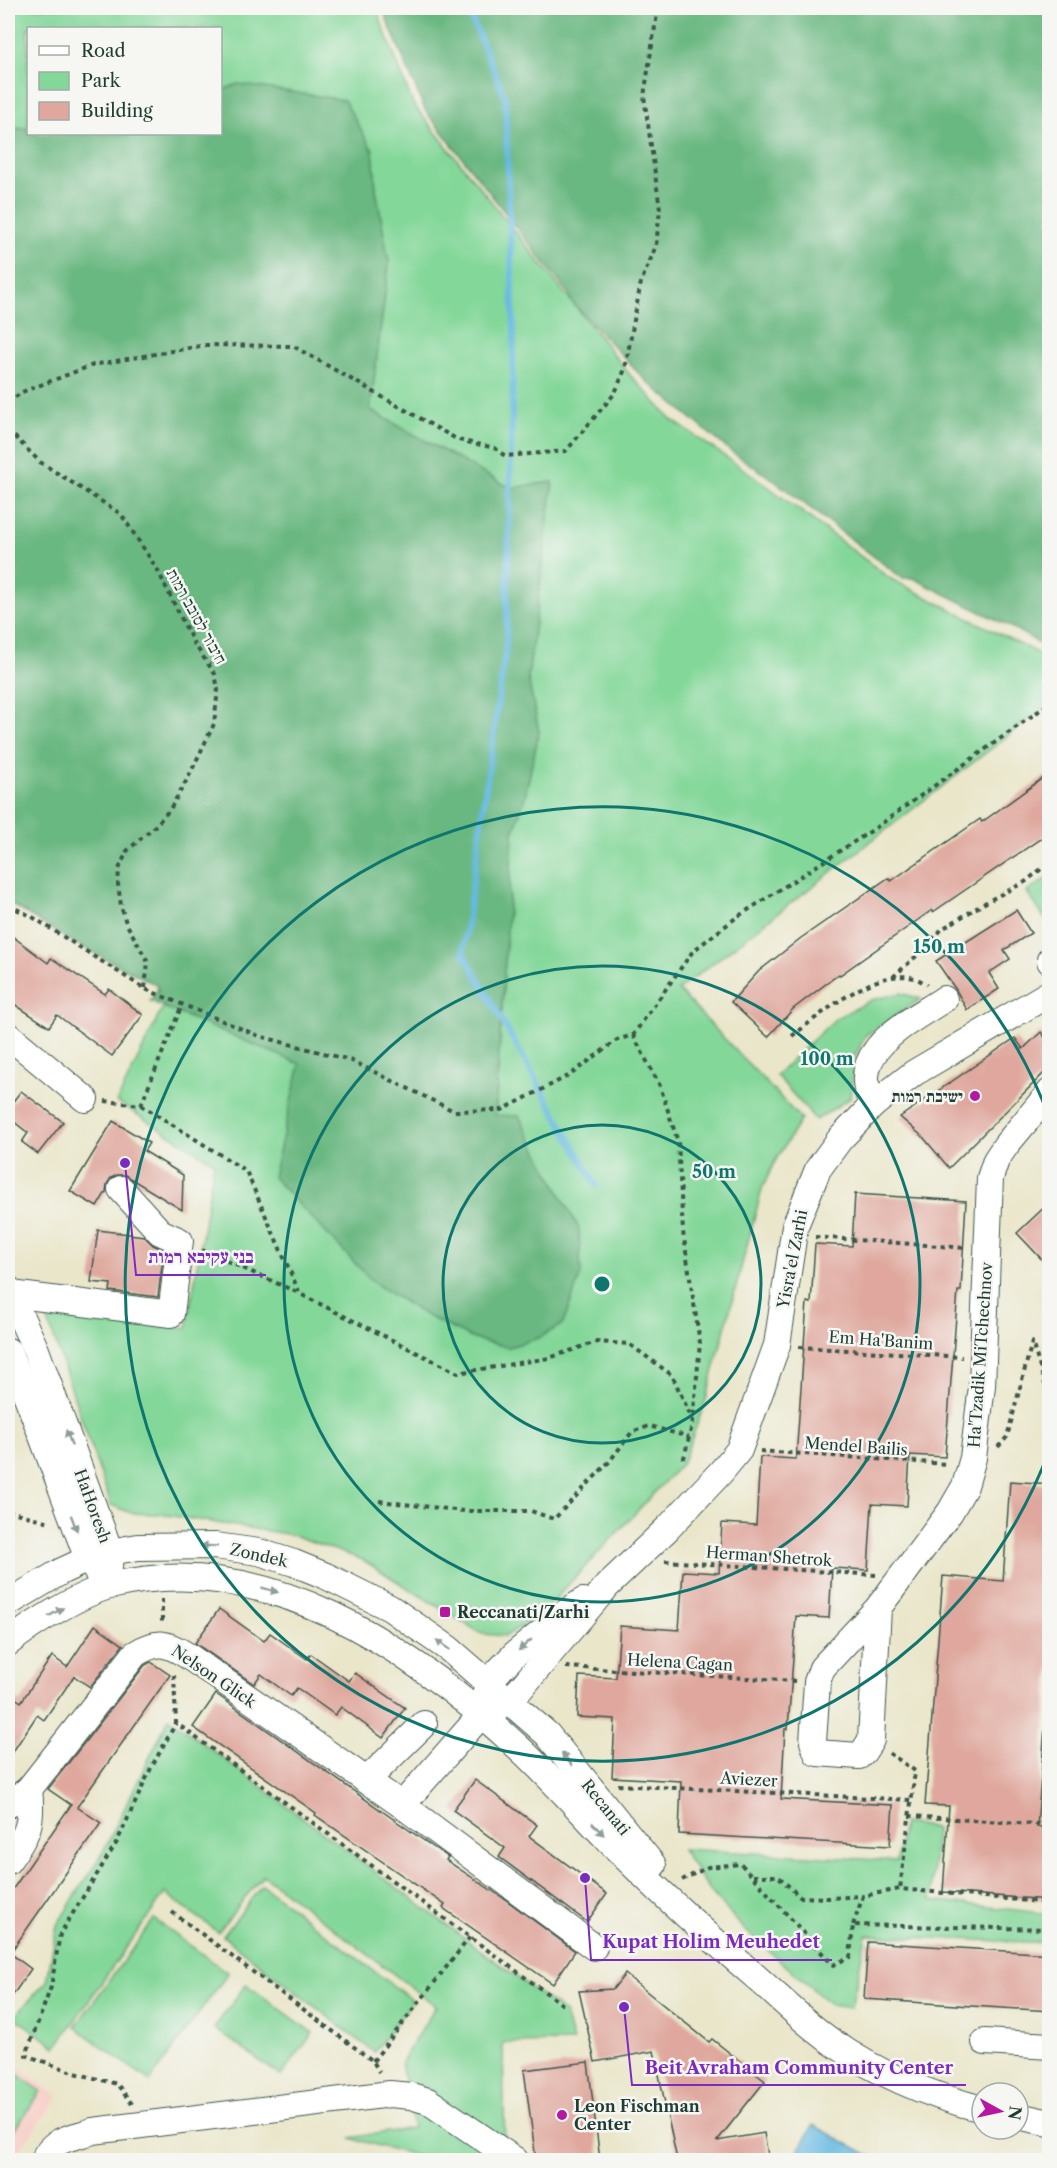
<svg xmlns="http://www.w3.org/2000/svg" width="1057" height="2168" font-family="'Libre Caslon Text','Frank Ruhl Libre',serif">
<rect width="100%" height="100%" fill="#f6f6f2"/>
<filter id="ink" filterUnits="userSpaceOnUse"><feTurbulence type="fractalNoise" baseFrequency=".0167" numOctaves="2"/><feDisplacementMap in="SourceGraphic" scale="12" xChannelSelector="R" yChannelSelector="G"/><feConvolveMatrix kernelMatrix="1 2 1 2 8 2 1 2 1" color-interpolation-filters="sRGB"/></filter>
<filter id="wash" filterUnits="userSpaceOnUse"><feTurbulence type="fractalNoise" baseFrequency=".008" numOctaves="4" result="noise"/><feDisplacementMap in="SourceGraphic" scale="24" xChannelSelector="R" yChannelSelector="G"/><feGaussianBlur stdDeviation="1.35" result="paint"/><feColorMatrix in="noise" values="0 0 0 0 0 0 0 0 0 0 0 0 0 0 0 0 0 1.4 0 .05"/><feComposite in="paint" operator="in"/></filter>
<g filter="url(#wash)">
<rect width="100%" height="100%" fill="#eae6ca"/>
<path fill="#f7d0ca" d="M8 2059 59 2097 21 2147 17 2160H8Z"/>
<g fill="#83d799" stroke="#518a66" stroke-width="1.5">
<path d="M8 8H376L413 104 631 376 672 420 758 479 891 579 1049 659V704L678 990 801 1119 774 1163 762 1189 706 1400 683 1462 543 1612 506 1636 482 1634 363 1560 293 1535 160 1514 131 1513 111 1505 45 1312 187 1328 214 1162 117 1102 163 1007 301 1064 273 1177 374 1283 427 1316 474 1339 509 1347 541 1337 579 1229 519 1116H495L513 834 524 800 539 732 528 678 552 483 510 488 370 410 389 263 376 190 373 151 238 84 221 91 220 28H28V128L8 129Z"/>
<path d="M1049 877V925L1027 892Z"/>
<path d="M901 993 921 999 866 1035 854 1058 850 1098 816 1120 776 1075 836 1018 871 1000Z"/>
<path d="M169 1718 565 2013 573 2042 503 2043 505 2160H433L350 2138 413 2128 401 2062 436 2006 263 1875 218 1932 165 1893 56 2047 14 2017 47 1981 57 1925 103 1852Z"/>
<path d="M903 1823 936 1828 931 1900 1049 1914V1943L866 1935 851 2008 831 2005 745 1930 711 1892 682 1849 897 1861Z"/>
<path d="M262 1885 413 2001 374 2052 223 1936Z"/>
<path d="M154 1919 228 1973 150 2081 75 2027Z"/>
<path d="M246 1984 313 2033 281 2076 214 2028Z"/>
<path d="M8 2068 41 2091 8 2139Z"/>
</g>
<g fill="#6ab881" stroke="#447a5a" stroke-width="1.5">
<path d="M382 8H1049V649L1015 629 913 578H902L772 479 729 450 644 379 573 303 568 293 425 110Z"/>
<path d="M238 84 344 100 373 151 376 190 389 263 370 410 510 488 553 482 528 678 539 732 524 800 513 834 495 1115 519 1116 579 1229 581 1274 563 1324 541 1337 509 1347 474 1339 427 1316 374 1283 273 1177 300 1064 150 1001 158 989 155 984 71 941 8 902V129L28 128V134H220L221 91Z"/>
</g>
<path fill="#66bae2" stroke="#427c8b" stroke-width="1.5" d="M813 2125 878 2160H793Z"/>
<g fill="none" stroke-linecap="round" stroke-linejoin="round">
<path stroke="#66bae2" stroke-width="6" d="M467 8 505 97 514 333 506 645 463 952 596 1185"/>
</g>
<g id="blocks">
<g fill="#dfa79d">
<path d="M1050 773V832L933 912 932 910 840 975 839 974 793 1009 768 1037 731 1002 759 971 801 938 888 878 891 881 980 819 982 822Z"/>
<path d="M1016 910 1031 933 1004 950 1010 959 989 973 999 989 967 1010 956 990 936 961Z"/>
<path d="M8 933 48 963 51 958 105 994 109 989 143 1015 112 1056 57 1015 49 1027 8 1000Z"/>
<path d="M1041 1032 1048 1041 1049 1058 1044 1073 949 1168 923 1137 900 1117 1015 1038 1023 1049Z"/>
<path d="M21 1091 63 1122 38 1154 22 1142 28 1133 8 1117V1108Z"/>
<path d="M113 1121 149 1143 144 1151 183 1175 182 1210 125 1175H117L111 1178 107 1184 106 1192 97 1207 70 1191Z"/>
<path d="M855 1194 966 1201 961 1291H958L945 1457 910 1455 907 1506 872 1504 868 1570 832 1568 829 1618 796 1616 788 1729H785L781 1799 893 1805 890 1846 679 1834 681 1781 612 1777 615 1719 577 1717 579 1676 616 1678 620 1626 679 1630 683 1571 719 1573 722 1523 756 1525 760 1457 796 1459 807 1302 811 1303 815 1244 852 1246Z"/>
<path d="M1050 1202V1268L1017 1233Z"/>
<path d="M98 1230 144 1236 153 1245 164 1250 158 1297 110 1291 111 1284 91 1282Z"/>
<path d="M1010 1481 1050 1484V1665L1037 1827 1050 1828V1900L943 1892 949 1806 925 1805 943 1576 1003 1581Z"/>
<path d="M219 1609 264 1641 270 1633 307 1659 311 1654 349 1681 355 1673 405 1708 383 1738 341 1707 335 1715 297 1688 291 1696 261 1674 254 1684 195 1643Z"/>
<path d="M95 1625 123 1645 90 1687 74 1676 44 1720 37 1715 8 1759V1693L21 1702 52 1656 67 1667Z"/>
<path d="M151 1662 170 1675 77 1807 101 1823 10 1953 31 1969 8 2002V1896L71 1805 48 1789 145 1665Z"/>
<path d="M216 1694 433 1847 448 1857 446 1860 506 1900 575 1951 553 1984 443 1908 445 1905 315 1815 316 1813 193 1727Z"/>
<path d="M475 1780 537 1825 529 1836 607 1894 587 1922 499 1857 505 1848 453 1810Z"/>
<path d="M868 1942 1050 1954V2011L864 1999Z"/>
<path d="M625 1974 709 2042 712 2039 765 2081 717 2141 764 2133 769 2160H677L654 2051 595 2062 579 1991 613 1989Z"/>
<path d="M588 2062 600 2160H536L524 2070Z"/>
</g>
</g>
</g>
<g filter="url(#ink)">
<use href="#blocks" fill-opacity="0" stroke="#3d564a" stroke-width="1.5"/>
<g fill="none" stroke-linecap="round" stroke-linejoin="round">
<g stroke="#3d564a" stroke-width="28">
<g id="minor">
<path d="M1050 960V961"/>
<path d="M8 1035 85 1099"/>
<path d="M873 1105C845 1051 907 1024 944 999"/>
<path d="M8 1289 36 1350 110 1552 109 1568"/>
<path d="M11 1294 171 1314 180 1241 160 1232 121 1189"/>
<path d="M8 1351 28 1399 88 1559 97 1572"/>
<path d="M8 1603 62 1571 88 1559 110 1552 138 1547 215 1546 259 1552 294 1563 326 1576 390 1608 449 1649 547 1734 653 1865"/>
<path d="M878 1608 871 1740 864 1751 859 1756 817 1753 813 1742 817 1682 822 1668 878 1608 950 1512 965 1486 973 1458 982 1386 990 1178 996 1160 1006 1145 1050 1092"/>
<path d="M8 1643C32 1624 81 1593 110 1586 266 1547 410 1648 519 1748 558 1784 592 1825 630 1862 670 1902 713 1940 756 1977 781 1999 805 2023 832 2042 878 2074 928 2095 982 2109"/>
<path d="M485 1697 488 1682 515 1654 564 1614 583 1601"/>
<path d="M366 1781 424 1724"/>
<path d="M8 1805 29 1789 135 1654C157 1640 166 1642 188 1656L402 1805 594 1947"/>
<path d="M402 1805 481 1715 510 1701 607 1586 668 1528 721 1472 739 1450 777 1345 795 1226 818 1169 840 1139 873 1105 914 1073 1050 993"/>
<path d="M8 1861C28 1833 33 1825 29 1789"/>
<path d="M985 2042 1050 2046"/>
<path d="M1018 2116 1050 2123"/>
<path d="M44 2160C50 2139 74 2137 93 2131L390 2094 411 2096 428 2101 515 2160"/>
</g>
</g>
<g stroke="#3d564a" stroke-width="4" stroke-dasharray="4.5 4.5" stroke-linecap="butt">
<path d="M8 403 22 392 93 365 206 345 293 346 458 440 495 448 505 456 566 451 615 393 625 369 641 282 656 246 660 209 644 96 658 8"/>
<path d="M8 430 40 462 121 514 157 569 193 642 215 674 218 689 214 724 188 778 170 809 157 824 127 851 119 869 118 884 121 906 126 923 148 962 145 988"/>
<path d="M8 905 31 916 145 989 259 1036 350 1060 454 1111 502 1110 570 1075 617 1040 633 1035 693 951 737 917 874 829 1050 703"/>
<path d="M893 977 923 950 942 929 988 901 1025 882 1050 862"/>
<path d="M633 1035 660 1086 678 1142 683 1232 700 1343 693 1421 683 1462"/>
<path d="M792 1036C823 1013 889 954 927 985"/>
<path d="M105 1101 141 1105 246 1171 300 1294 458 1373 549 1358 596 1342 629 1344 672 1375 693 1421"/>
<path d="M141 1105 182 1005"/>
<path d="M815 1237 967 1248"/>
<path d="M202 1250 299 1293"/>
<path d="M799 1347 962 1357"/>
<path d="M998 1447 1007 1437 1032 1342 1050 1400"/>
<path d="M760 1451 947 1464"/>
<path d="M379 1501 464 1511H531L554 1519 609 1462 632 1432 649 1426 689 1437"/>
<path d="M8 1511 50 1522"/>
<path d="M665 1561 876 1575"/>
<path d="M162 1599V1622"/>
<path d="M566 1667 796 1681"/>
<path d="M174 1675 176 1723 563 2005"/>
<path d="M889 1753 915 1771 900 1889"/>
<path d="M618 1785 911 1800"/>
<path d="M909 1816 1050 1825"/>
<path d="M753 1876H778L800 1897 829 1898 863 1896"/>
<path d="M682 1880 708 1867 741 1864 833 1965 850 1957 853 1925 1050 1929"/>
<path d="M172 1912 373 2061 379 2072"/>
<path d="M853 1925 863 1896 900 1889 1050 1903"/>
<path d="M373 2061 470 1937"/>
<path d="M132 2104 117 2084 75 2073 26 2055 51 1987 60 1934 117 1842 152 1766 176 1723"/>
</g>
<use href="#minor" stroke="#fff" stroke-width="26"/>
</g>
<defs><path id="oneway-solid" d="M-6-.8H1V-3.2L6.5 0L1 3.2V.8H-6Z" transform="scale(1.5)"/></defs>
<g fill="#8f9e9a">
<use href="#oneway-solid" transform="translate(69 1438) rotate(-110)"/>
<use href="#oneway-solid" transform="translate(74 1523) rotate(69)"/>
<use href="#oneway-solid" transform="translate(209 1546) rotate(-178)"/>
<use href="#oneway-solid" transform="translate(270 1590) rotate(17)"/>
<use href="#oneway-solid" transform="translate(56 1612) rotate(-30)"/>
<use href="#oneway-solid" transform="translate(443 1645) rotate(-144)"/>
<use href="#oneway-solid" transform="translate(525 1645) rotate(140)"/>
<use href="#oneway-solid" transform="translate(567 1759) rotate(-129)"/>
<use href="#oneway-solid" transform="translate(598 1829) rotate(46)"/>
</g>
</g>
<g fill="none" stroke="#0f766e" stroke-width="3">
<circle cx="602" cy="1284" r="159"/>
<circle cx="602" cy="1284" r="318"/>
<path d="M1049 1451A477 477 0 1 1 1049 1117"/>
</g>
<g fill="#b5179e" stroke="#f6f6f2" stroke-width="2">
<circle cx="975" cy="1096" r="6"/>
<rect x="439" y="1606" width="12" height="12" rx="3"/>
<circle cx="562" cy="2115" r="6"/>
</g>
<g text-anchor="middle" stroke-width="5" stroke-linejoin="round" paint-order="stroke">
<g font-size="16" fill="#1f3d34" stroke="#f6f6f2">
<text transform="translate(197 616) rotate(61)" y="6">חיבור לסובב רמות</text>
<text transform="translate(792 1259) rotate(-79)" y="6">Yisra'el Zarhi</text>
<text transform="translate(881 1340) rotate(4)" y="6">Em Ha'Banim</text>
<text transform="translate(980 1355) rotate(-86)" y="6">Ha'Tzadik MiTchechnov</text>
<text transform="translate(856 1446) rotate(4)" y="6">Mendel Bailis</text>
<text transform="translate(93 1506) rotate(70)" y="6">HaHoresh</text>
<text transform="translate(259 1555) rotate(13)" y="6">Zondek</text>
<text transform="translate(769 1556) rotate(4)" y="6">Herman Shetrok</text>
<text transform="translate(680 1662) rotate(3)" y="6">Helena Cagan</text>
<text transform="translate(214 1676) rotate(34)" y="6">Nelson Glick</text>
<text transform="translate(749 1779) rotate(3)" y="6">Aviezer</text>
<text transform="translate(606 1807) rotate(51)" y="6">Recanati</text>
</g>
<g font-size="16" font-weight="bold" fill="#1f3d34" stroke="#f6f6f2" text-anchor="start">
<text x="963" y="1102" text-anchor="end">ישיבת רמות</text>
<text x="457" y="1618">Reccanati/Zarhi</text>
<text x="574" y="2112">Leon Fischman<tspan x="574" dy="18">Center</tspan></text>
</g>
</g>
<circle cx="602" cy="1284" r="9" fill="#0f766e" stroke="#f6f6f2" stroke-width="3"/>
<g font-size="18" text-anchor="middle" font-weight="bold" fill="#0f766e" stroke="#f6f6f2" stroke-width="5" stroke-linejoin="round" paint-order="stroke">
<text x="939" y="953">150 m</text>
<text x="827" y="1065">100 m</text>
<text x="714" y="1178">50 m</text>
</g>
<path fill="none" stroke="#7b2cbf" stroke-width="2" d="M125 1163L136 1275H266M585 1878L591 1960H832M624 2007L632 2085H966"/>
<g fill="#7b2cbf" stroke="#f6f6f2" stroke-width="2">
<circle cx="125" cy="1163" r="6"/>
<circle cx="585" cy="1878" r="6"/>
<circle cx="624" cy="2007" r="6"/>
</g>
<g font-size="18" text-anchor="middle" font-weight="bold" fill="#7b2cbf" stroke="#f6f6f2" stroke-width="5" stroke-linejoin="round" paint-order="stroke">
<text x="201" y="1263">בני עקיבא רמות</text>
<text x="711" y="1948">Kupat Holim Meuhedet</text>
<text x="799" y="2074">Beit Avraham Community Center</text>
</g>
<rect width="1057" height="2168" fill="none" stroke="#f6f6f2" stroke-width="30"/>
<rect x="27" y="27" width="195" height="108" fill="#f6f6f2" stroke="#a0aca6" stroke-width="1.5"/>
<rect x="39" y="46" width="30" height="9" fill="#ffffff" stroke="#a0aca6" stroke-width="1.5"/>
<text x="81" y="57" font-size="18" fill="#1f3d34">Road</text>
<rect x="39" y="72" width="30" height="18" fill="#83d799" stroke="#a0aca6" stroke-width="1.5"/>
<text x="81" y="87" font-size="18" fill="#1f3d34">Park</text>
<rect x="39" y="102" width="30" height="18" fill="#dfa79d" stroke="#a0aca6" stroke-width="1.5"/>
<text x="81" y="117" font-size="18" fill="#1f3d34">Building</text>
<g transform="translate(1000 2111) rotate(98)"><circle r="28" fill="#f6f6f2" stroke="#a0aca6" stroke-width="1.5"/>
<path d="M0-4.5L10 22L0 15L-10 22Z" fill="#b5179e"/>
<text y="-9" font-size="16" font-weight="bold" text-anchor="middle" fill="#1f3d34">N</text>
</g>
</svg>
